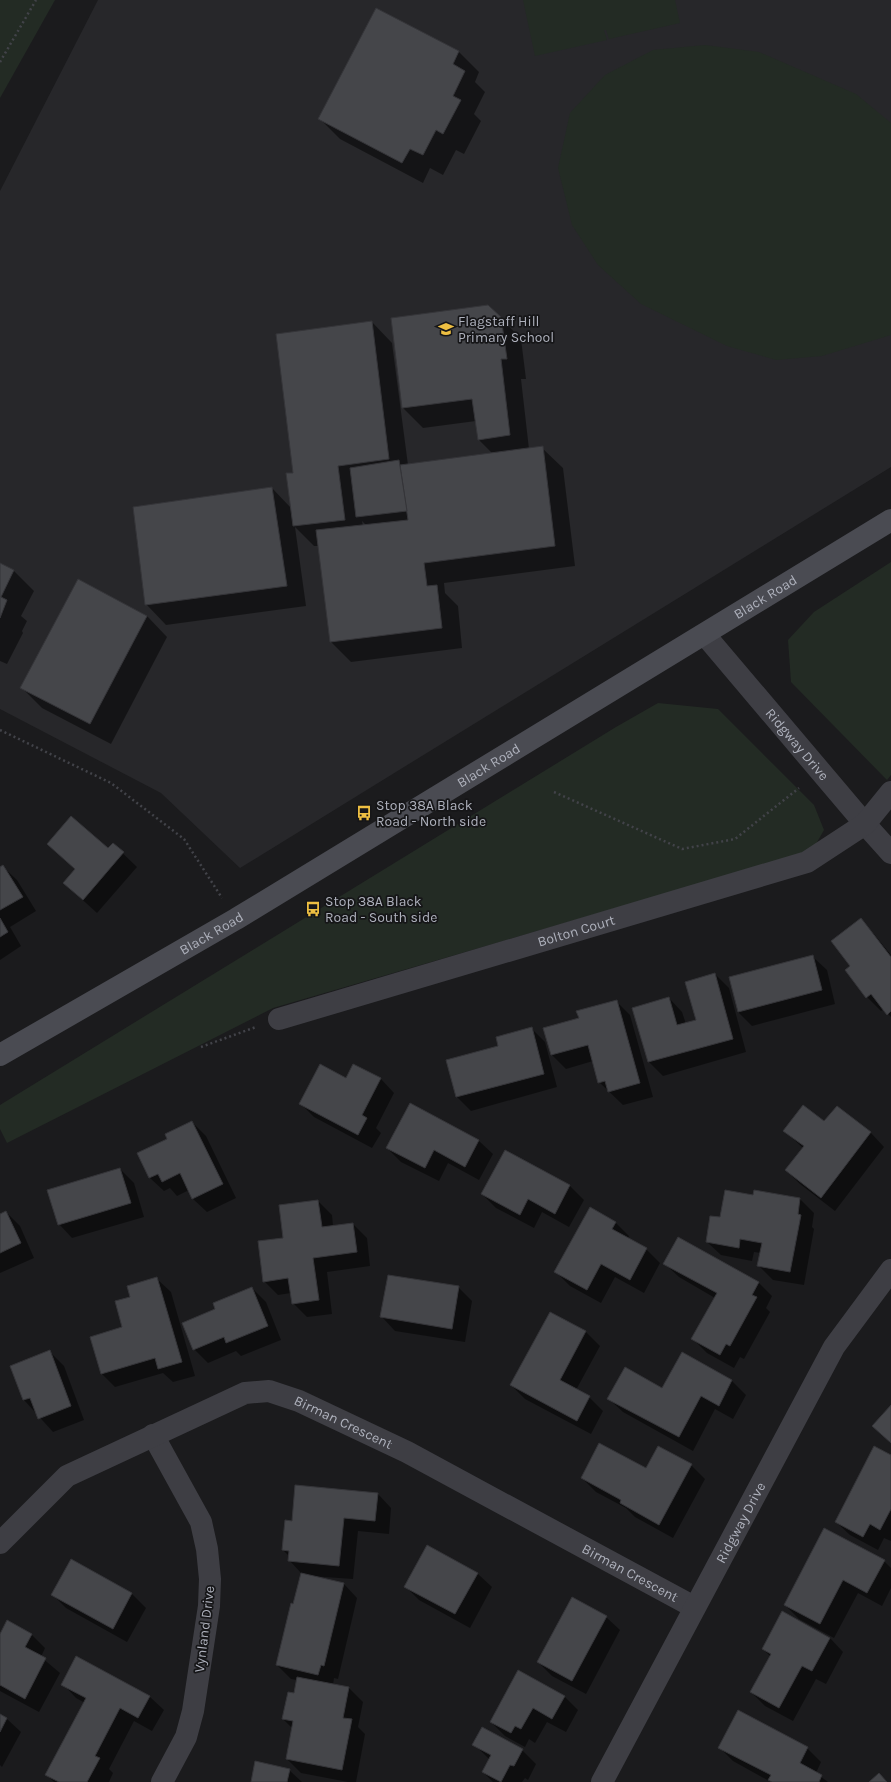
<svg xmlns="http://www.w3.org/2000/svg" width="891" height="1782" font-family="Karla,sans-serif">
<rect width="100%" height="100%" fill="#1b1b1d"/>
<path fill="#27272a" d="M98 0H891V467L240 868 161 793 0 709V191Z"/>
<g fill="#232b24">
<path d="M0 0H55L0 98Z"/>
<path d="M523 0H675L680 23 609 39 606 30H604L607 40 535 56Z"/>
<path d="M705 45 759 52 856 94 891 123V335L822 356 776 360 727 346 641 304 598 265 572 225 558 168 570 113 605 75 653 50Z"/>
<path d="M891 562V775L887 780 791 682 788 640 814 612Z"/>
<path d="M658 703 718 709 814 805 824 830 812 851 273 1008 7 1143 0 1129V1105L616 727Z"/>
</g>
<g fill="#0007" fill-rule="evenodd">
<path d="M377 9 459 52 479 72 475 82 485 92 474 114 481 121 464 154 456 150 443 175 430 168 423 183 340 139 319 118Z"/>
<path d="M501 318 521 339 526 379H521L529 449 542 448 563 468 575 566 444 583 445 593 458 606 462 648 351 662 331 642 319 546H314L295 527 306 606 166 625 146 604 272 488 291 508 294 474 372 322 392 343 408 465 493 454 478 439 476 421 423 428 403 408ZM362 521 367 526H363Z"/>
<path d="M0 564 14 571 34 591 21 616 27 621 22 631 23 633 7 664 0 661Z"/>
<path d="M147 616 167 637 111 744 42 708 22 688Z"/>
<path d="M113 844 137 867 97 913 64 883Z"/>
<path d="M3 867 17 880 36 911 10 927 21 946 0 960V868Z"/>
<path d="M860 920 874 934 891 955V1017L884 1009 881 1011 867 997 846 971 852 966Z"/>
<path d="M813 957 827 970 835 1004 752 1026 738 1012Z"/>
<path d="M715 974 729 988 746 1052 663 1076 649 1062 634 1008 669 998 682 1012 686 1024 697 1021Z"/>
<path d="M616 1001 630 1015 653 1097 623 1105 599 1082 593 1061 566 1069 552 1055 544 1029 580 1019Z"/>
<path d="M531 1028 545 1042 557 1087 471 1111 457 1097 499 1047Z"/>
<path d="M354 1065 381 1079 394 1093 376 1128 381 1133 372 1148 314 1117 300 1103 346 1079Z"/>
<path d="M410 1104 479 1141 493 1154 479 1180 448 1163 439 1181 401 1162 387 1148Z"/>
<path d="M837 1107 871 1133 884 1147 835 1211 800 1184 786 1170 803 1148 785 1131 825 1123Z"/>
<path d="M192 1122 206 1136 236 1198 207 1212 193 1199 189 1190 177 1196 170 1188 164 1191 150 1178 169 1139Z"/>
<path d="M505 1151 570 1186 584 1200 569 1227 542 1212 534 1228 496 1208 482 1194Z"/>
<path d="M120 1169 134 1183 144 1217 72 1238 59 1224Z"/>
<path d="M754 1196 800 1199 814 1213 812 1227 814 1229 804 1285 773 1280 759 1266 761 1253 754 1252 752 1261 721 1255 707 1242Z"/>
<path d="M318 1201 332 1215 333 1226 353 1224 367 1238 370 1266 327 1272 332 1314 307 1317 293 1303 291 1293 278 1295 264 1281 284 1239Z"/>
<path d="M6 1212 20 1226 34 1258 0 1273V1215Z"/>
<path d="M615 1222 629 1236 628 1239 646 1249 660 1263 644 1293 615 1277 601 1303 570 1286 556 1272Z"/>
<path d="M665 1264 759 1283 772 1296 766 1308 770 1312 744 1359 740 1357 734 1368 707 1353 693 1339 715 1298 679 1277Z"/>
<path d="M157 1279 171 1292 195 1376 173 1382 163 1373 115 1387 101 1373 124 1328 131 1297Z"/>
<path d="M458 1287 472 1301 465 1342 395 1331 382 1317Z"/>
<path d="M252 1288 266 1302 281 1340 241 1356 236 1351 208 1363 194 1349 216 1309Z"/>
<path d="M550 1313 586 1332 600 1346 576 1390 589 1397 603 1411 591 1434 525 1399 511 1385Z"/>
<path d="M50 1352 64 1366 84 1420 53 1432 24 1400 11 1367Z"/>
<path d="M682 1354 732 1381 746 1395 733 1419 715 1409 693 1451 623 1412 609 1399 662 1389Z"/>
<path d="M891 1456V1541L884 1538 878 1550 850 1535 836 1522Z"/>
<path d="M691 1465 705 1479 673 1538 635 1517 626 1508 596 1492 582 1478Z"/>
<path d="M378 1494 391 1508 389 1534 358 1531 353 1579 310 1576 344 1584 357 1598 338 1679 334 1678 333 1685 349 1688 363 1702 358 1727 365 1734 356 1782H348L301 1773 287 1759 293 1729 283 1719 295 1694 297 1680 291 1679 277 1665 302 1574 289 1560V1556L283 1550 293 1522Z"/>
<path d="M427 1547 478 1574 492 1587 470 1628 419 1600 406 1587Z"/>
<path d="M71 1560 132 1594 146 1608 127 1642 66 1608 52 1594Z"/>
<path d="M884 1561 891 1568V1588L882 1606 858 1593 834 1638 799 1619 785 1605Z"/>
<path d="M606 1617 620 1630 586 1694 552 1676 538 1662Z"/>
<path d="M31 1634 45 1648 41 1657 60 1673 39 1712 0 1691V1636Z"/>
<path d="M830 1638 843 1652 826 1684 816 1679 793 1721 765 1706 751 1692 770 1656 763 1649Z"/>
<path d="M63 1684 150 1697 164 1710 152 1731 134 1721 109 1769 113 1773 109 1782H54L47 1775 85 1703 76 1698Z"/>
<path d="M564 1696 578 1710 566 1732 547 1722 535 1743 529 1739 525 1747 505 1736 491 1722Z"/>
<path d="M0 1715 7 1719 21 1732 2 1767 0 1765Z"/>
<path d="M482 1728 522 1750 536 1764 528 1780 525 1778 522 1782H493L483 1772 490 1760 474 1744Z"/>
<path d="M719 1747 807 1748 821 1762 816 1773 828 1782H771L733 1761Z"/>
<path d="M289 1770 302 1782H252Z"/>
</g>
<g fill="#45464a" stroke="#353539">
<path d="M376 8 459 51 453 64 465 71 453 96 461 100 443 134 436 130 423 155 410 149 402 163 318 119Z"/>
<path d="M488 305 501 317 507 359H501L510 435 478 440 472 399 402 408 391 318Z"/>
<path d="M372 321 389 459 338 466 345 520 293 526 286 473H293L276 334Z"/>
<path d="M543 446 555 546 424 563 427 586 437 585 442 628 330 642 316 530 408 520 400 465Z"/>
<path d="M399 460 407 511 356 517 350 468Z"/>
<path d="M272 487 287 586 145 605 133 507Z"/>
<path d="M0 563 14 570 1 597 7 600 0 618Z"/>
<path d="M78 579 147 616 90 724 20 688Z"/>
<path d="M71 816 108 848 113 843 124 852 83 900 63 883 75 869 47 844Z"/>
<path d="M3 865 23 897 0 910V867Z"/>
<path d="M0 918 8 932 0 937Z"/>
<path d="M861 918 891 957V1011L887 1015 871 994 866 998 845 970 850 966 831 941Z"/>
<path d="M813 955 822 990 738 1012 729 977Z"/>
<path d="M715 973 733 1039 648 1062 632 1008 669 997 677 1025 696 1020 685 982Z"/>
<path d="M617 1000 640 1083 608 1092 605 1081 598 1083 588 1045 551 1055 543 1028 579 1018 576 1011Z"/>
<path d="M532 1027 544 1074 456 1097 446 1060 498 1046 496 1037Z"/>
<path d="M320 1064 346 1078 353 1064 381 1078 362 1115 367 1118 358 1135 299 1104Z"/>
<path d="M410 1103 479 1140 465 1167 434 1150 425 1168 386 1148Z"/>
<path d="M803 1105 824 1121 837 1106 871 1132 821 1198 785 1170 804 1146 783 1131Z"/>
<path d="M192 1121 223 1184 192 1199 180 1173 162 1182 158 1174 149 1178 137 1153 167 1139 165 1134Z"/>
<path d="M505 1150 570 1185 555 1214 528 1199 520 1215 481 1194Z"/>
<path d="M120 1168 131 1203 58 1225 47 1190Z"/>
<path d="M725 1190 753 1195 754 1190 800 1198 798 1214 801 1215 790 1272 757 1266 762 1243 740 1239 739 1248 706 1242 710 1216 720 1217Z"/>
<path d="M318 1200 322 1227 353 1223 357 1252 313 1258 319 1300 292 1304 288 1278 263 1282 258 1241 283 1238 279 1205Z"/>
<path d="M590 1207 616 1222 612 1229 647 1248 630 1280 601 1264 587 1290 554 1272Z"/>
<path d="M6 1211 21 1243 0 1253V1214Z"/>
<path d="M678 1237 759 1282 752 1295 757 1297 730 1346 726 1344 720 1355 691 1339 717 1293 663 1264Z"/>
<path d="M388 1275 459 1286 452 1329 380 1317Z"/>
<path d="M157 1277 182 1362 158 1369 155 1358 101 1374 90 1337 122 1327 115 1301 130 1297 127 1286Z"/>
<path d="M252 1287 268 1326 226 1343 224 1337 193 1350 182 1323 215 1309 213 1303Z"/>
<path d="M550 1312 586 1331 560 1380 590 1396 577 1421 510 1385Z"/>
<path d="M50 1350 71 1406 38 1419 30 1398 23 1400 10 1366Z"/>
<path d="M682 1352 732 1380 719 1406 701 1396 679 1437 607 1399 625 1367 662 1388Z"/>
<path d="M891 1405V1443L872 1426Z"/>
<path d="M599 1443 646 1468 658 1446 692 1464 659 1525 620 1503 621 1500 581 1478Z"/>
<path d="M874 1446 891 1455V1509L880 1530 870 1524 863 1537 835 1522Z"/>
<path d="M295 1485 378 1493 375 1521 344 1518 339 1566 288 1561 289 1551 282 1550 285 1520 292 1521Z"/>
<path d="M824 1528 885 1560 867 1593 843 1580 820 1624 784 1605Z"/>
<path d="M427 1545 478 1573 455 1614 404 1587Z"/>
<path d="M71 1559 132 1593 113 1629 51 1595Z"/>
<path d="M301 1573 344 1583 324 1666 321 1665 318 1675 276 1665 291 1603 293 1604Z"/>
<path d="M572 1597 607 1616 572 1681 537 1662Z"/>
<path d="M782 1611 830 1638 812 1671 802 1666 779 1708 750 1692 771 1654 762 1649Z"/>
<path d="M7 1620 32 1634 25 1647 46 1658 25 1699 0 1685V1634Z"/>
<path d="M76 1656 150 1696 138 1718 120 1708 95 1756 100 1758 87 1782H59L45 1775 86 1698 61 1685Z"/>
<path d="M518 1670 565 1696 552 1719 533 1708 521 1729 515 1726 511 1733 490 1722Z"/>
<path d="M297 1677 349 1687 343 1718 352 1719 342 1770 286 1759 293 1721 282 1719 288 1692 294 1693Z"/>
<path d="M738 1710 808 1747 800 1763 822 1775 819 1782H772L768 1780 771 1775 718 1748Z"/>
<path d="M0 1714 7 1718 0 1732Z"/>
<path d="M482 1727 523 1749 514 1766 510 1765 501 1782 482 1772 491 1755 472 1745Z"/>
<path d="M255 1761 290 1769 287 1782H251Z"/>
<path d="M879 1773 887 1782H869Z"/>
</g>
<g fill="none" stroke-linecap="round" stroke-linejoin="round">
<g stroke="#424349" stroke-width="2.5" stroke-dasharray="2 3" stroke-linecap="butt">
<path d="M0 62 36 0"/>
<path d="M0 730 111 783 184 839 222 898"/>
<path d="M554 792 682 849 735 839 799 788"/>
<path d="M201 1047 256 1027"/>
</g>
<g stroke="#3e3e44" stroke-width="22">
<path id="s1" d="M705 635 865 824 891 853"/>
<path id="s2" d="M279 1019 807 862 865 824 891 792"/>
<path d="M153 1435 201 1522 207 1549 210 1579 209 1606 193 1711 186 1737 162 1782"/>
<path id="s3" d="M0 1543 67 1476 245 1393 269 1391 299 1401 407 1452 694 1607"/>
<path id="s4" d="M602 1782 834 1347 891 1270"/>
</g>
<path stroke="#4a4b52" stroke-width="22" id="s5" d="M0 1055 236 919 891 520"/>
</g>
<defs>
<g id="school-bare" transform="scale(1.2)"><path d="M0-5L7-2L0 1L-7-2ZM-4 1L0 2.5L4 1V4Q0 6-4 4Z" fill="#eebf42" stroke="#161618" stroke-width="2.5" paint-order="stroke"/></g>
<g id="bus-bare" transform="scale(1.2)"><path d="M-5-6H5V4H4V6H2V4H-2V6H-4V4H-5ZM-3.5-4V0h7V-4ZM-3.5 1.2v1.5H-2V1.2ZM2 1.2v1.5H3.5V1.2Z" fill="#eebf42" stroke="#161618" stroke-width="2.5" paint-order="stroke"/></g>
</defs>
<g fill-rule="evenodd">
<use href="#school-bare" x="446" y="329"/>
<use href="#bus-bare" x="364" y="813"/>
<use href="#bus-bare" x="313" y="909"/>
</g>
<g text-anchor="middle" stroke-width="3.5" stroke-linejoin="round" paint-order="stroke">
<g font-size="14" fill="#aeb1bc" stroke="#161618" text-anchor="start">
<text x="458" y="326">Flagstaff Hill<tspan x="458" dy="16">Primary School</tspan></text>
<text x="376" y="810">Stop 38A Black<tspan x="376" dy="16">Road - North side</tspan></text>
<text x="325" y="906">Stop 38A Black<tspan x="325" dy="16">Road - South side</tspan></text>
</g>
<g font-size="14" fill="#aeb1bc" stroke="#161618">
<text dy="5" stroke="none"><textPath href="#s5" startOffset="892">Black Road</textPath></text>
<text dy="5" stroke="none"><textPath href="#s1" startOffset="143">Ridgway Drive</textPath></text>
<text dy="5" stroke="none"><textPath href="#s5" startOffset="568">Black Road</textPath></text>
<text dy="5" stroke="none"><textPath href="#s2" startOffset="310">Bolton Court</textPath></text>
<text dy="5" stroke="none"><textPath href="#s5" startOffset="244">Black Road</textPath></text>
<text dy="5" stroke="none"><textPath href="#s3" startOffset="396">Birman Crescent</textPath></text>
<text dy="5" stroke="none"><textPath href="#s4" startOffset="294">Ridgway Drive</textPath></text>
<text dy="5" stroke="none"><textPath href="#s3" startOffset="720">Birman Crescent</textPath></text>
<text transform="translate(204 1629) rotate(-83)" y="5">Vynland Drive</text>
</g>
</g>
</svg>
